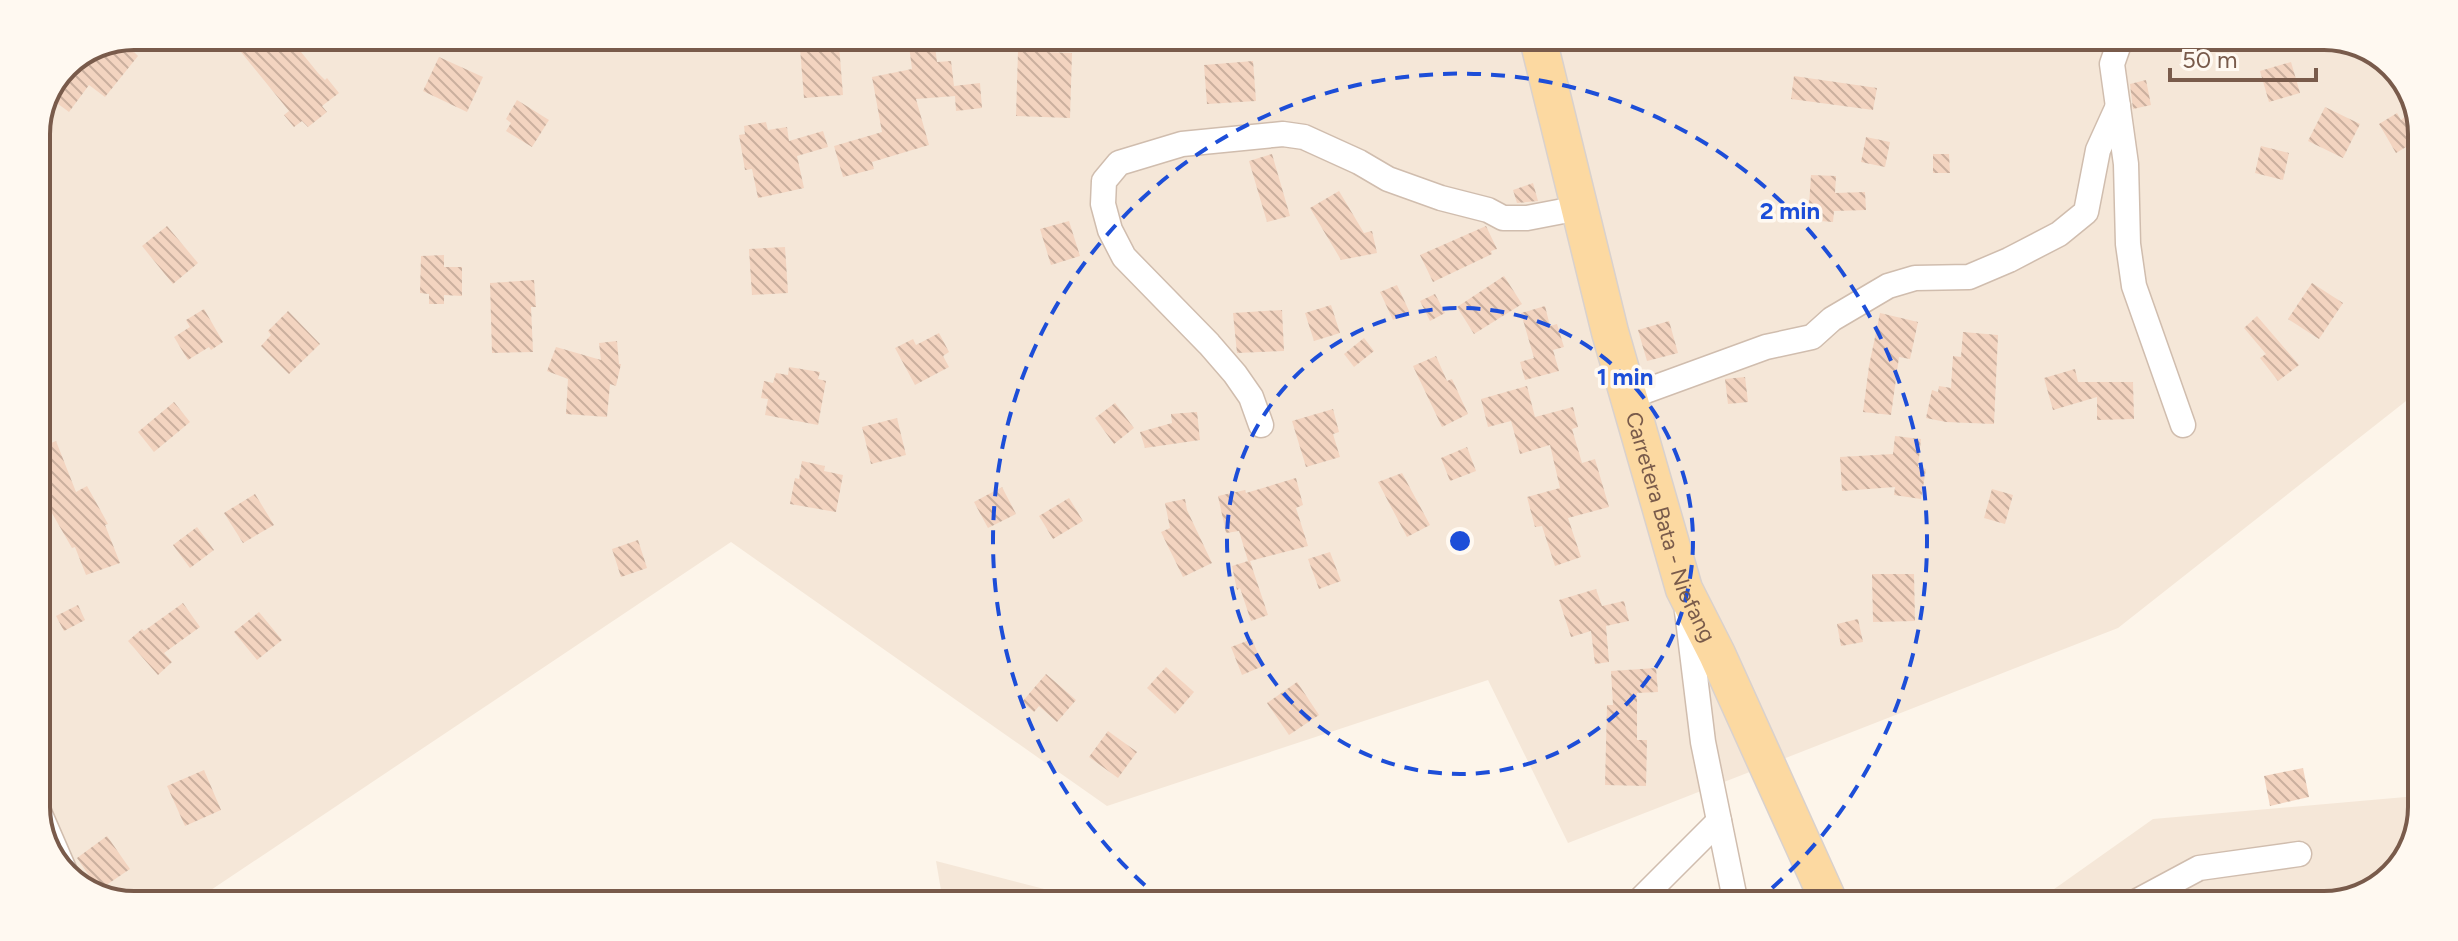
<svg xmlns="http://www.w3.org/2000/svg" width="2458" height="941" font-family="Figtree,sans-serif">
<defs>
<pattern id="building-back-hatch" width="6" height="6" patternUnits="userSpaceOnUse" patternTransform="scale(2)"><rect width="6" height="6" fill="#f3d4c0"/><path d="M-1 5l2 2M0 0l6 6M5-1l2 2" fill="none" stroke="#caaf9e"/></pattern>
</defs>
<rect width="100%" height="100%" fill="#fdf5ea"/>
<g fill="#f5e7d8">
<path d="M134 36 2356 41 2402 75 2422 127 2420 390 2118 628 1568 843 1488 680 1107 806 731 542 196 900H102L56 866 36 814V128L65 64Z"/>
<path d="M2417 796V839L2383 885 2324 905 2033 904 2153 819Z"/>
<path d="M936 861 1095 902H943Z"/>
</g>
<g fill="url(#building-back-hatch)">
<path d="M228 36H310L297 47 318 73 325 80 327 78 339 93 322 106 327 112 308 127 302 121 294 127 284 115 289 111Z"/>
<path d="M908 38H934L937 62 951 61 954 86 980 83 982 108 956 111 955 96 916 99 929 145 872 162 874 169 843 177 834 146 882 132 872 77 912 69Z"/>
<path d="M123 41 138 56 105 97 89 85 69 112 50 98 65 64Z"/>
<path d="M839 45 843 95 804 98 800 48Z"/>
<path d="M1018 51 1072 53 1070 118 1016 116Z"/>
<path d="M439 57 483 77 467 112 423 91Z"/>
<path d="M1253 61 1256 101 1207 104 1204 65Z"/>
<path d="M2291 62 2300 93 2269 102 2260 71Z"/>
<path d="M1794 76 1877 88 1873 110 1791 99Z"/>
<path d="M2146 80 2151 105 2133 109 2130 84Z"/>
<path d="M517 100 549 120 532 147 506 131 511 123 506 119Z"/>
<path d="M2325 107 2360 124 2343 158 2308 141Z"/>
<path d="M2397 113 2401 120 2407 115 2421 138 2396 153 2379 124Z"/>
<path d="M766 122 768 130 787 127 789 141 823 131 828 147 797 156 804 188 758 198 752 169 745 170 739 135 745 134 744 126Z"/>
<path d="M1866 137 1890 142 1885 167 1861 162Z"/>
<path d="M2261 146 2289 153 2283 180 2255 173Z"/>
<path d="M1272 154 1290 216 1267 222 1249 161Z"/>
<path d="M1933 154H1949L1950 173H1933Z"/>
<path d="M1811 175 1836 176 1835 193 1865 192 1866 210 1834 211 1833 222 1808 220Z"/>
<path d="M1533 183 1538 201 1517 203 1513 190Z"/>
<path d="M1339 191 1364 233 1372 231 1377 253 1341 260 1310 208Z"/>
<path d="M1069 221 1080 256 1051 265 1040 229Z"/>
<path d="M167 226 198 263 173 284 142 246Z"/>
<path d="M1486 226 1497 249 1491 251 1492 254 1433 282 1420 255Z"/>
<path d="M785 247 788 293 752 295 749 249Z"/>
<path d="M421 256 444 255V267H462V296L444 295V304H429V294L420 293Z"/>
<path d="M1504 276 1522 304 1474 334 1457 307Z"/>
<path d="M534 280 536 307H531L533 352 492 353 490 283Z"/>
<path d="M2312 283 2343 303 2319 339 2288 319Z"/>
<path d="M1397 285 1410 313 1393 320 1380 292Z"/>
<path d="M1435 294 1445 313 1430 321 1420 301Z"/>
<path d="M1331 305 1340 333 1314 341 1305 313Z"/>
<path d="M1545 306 1550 326 1557 324 1564 347 1553 350 1559 371 1525 380 1520 362 1534 358 1521 313Z"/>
<path d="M204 309 223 342 211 350 209 347 188 360 174 337 190 327 186 320Z"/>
<path d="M1282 310 1284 351 1237 353 1233 313Z"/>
<path d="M288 311 320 344 289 374 261 346 271 335 268 331Z"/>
<path d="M1880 313 1918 322 1910 359 1899 357 1891 415 1863 412 1869 366Z"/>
<path d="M2257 316 2299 365 2278 381 2260 358 2266 354 2244 328Z"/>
<path d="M1669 321 1678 353 1647 361 1638 330Z"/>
<path d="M1963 332 1998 335 1994 424 1946 422 1926 418 1932 390 1938 392 1939 386 1951 388 1953 356 1961 357Z"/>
<path d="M939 333 949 352 943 356 949 367 915 385 895 348 913 339 916 345Z"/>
<path d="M1364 338 1374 351 1354 367 1344 354Z"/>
<path d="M617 341 619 364H621L616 386 610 384 607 417 566 414 568 379 547 371 556 347 601 360 599 343Z"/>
<path d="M1436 356 1447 381 1452 379 1468 414 1442 427 1413 366Z"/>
<path d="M789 367 820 372 818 379 826 381 818 425 765 415 768 399 761 398 764 381 773 383 776 373 788 375Z"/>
<path d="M2075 369 2078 382H2133L2134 419 2097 420V397L2053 410 2044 378Z"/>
<path d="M1745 377 1748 402 1728 404 1725 379Z"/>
<path d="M1527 386 1535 417 1573 407 1578 427 1572 429 1582 463 1595 459 1609 507 1568 518 1581 557 1555 566 1542 526 1535 527 1527 497 1560 488 1550 445 1520 454 1511 421 1488 427 1481 399Z"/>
<path d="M174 402 190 422 154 452 138 432Z"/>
<path d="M1115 403 1134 428 1114 444 1095 418Z"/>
<path d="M1333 409 1339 432 1333 434 1340 457 1306 467 1292 421Z"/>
<path d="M1197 412 1200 440 1145 448 1140 432 1172 423 1171 414Z"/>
<path d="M897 418 906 455 871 464 862 427Z"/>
<path d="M1895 436 1921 439 1918 467 1926 469 1921 499 1894 495 1895 487 1842 491 1840 457 1893 454Z"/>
<path d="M56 441 76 492 87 486 108 524 105 525 120 563 86 575 75 547 72 548 45 501 36 504V449Z"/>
<path d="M1467 447 1476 471 1450 481 1441 458Z"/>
<path d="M802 461 825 466 824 471 843 475 836 512 790 504 795 478 799 479Z"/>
<path d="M1402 473 1430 525 1407 537 1378 482Z"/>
<path d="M1296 478 1303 505 1296 508 1308 546 1250 561 1268 615 1251 621 1240 588 1237 590 1232 566 1248 561 1239 531 1226 533 1218 496 1245 490 1246 493Z"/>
<path d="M1002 487 1016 514 988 528 974 502Z"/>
<path d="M1992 489 2013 495 2005 524 1984 518Z"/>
<path d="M255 494 274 525 243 543 224 513Z"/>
<path d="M1069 498 1083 521 1053 539 1039 516Z"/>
<path d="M1185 499 1187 510 1212 563 1183 577 1161 532 1170 528 1165 503Z"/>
<path d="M197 527 214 550 190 568 173 545Z"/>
<path d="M638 540 647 568 621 577 612 549Z"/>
<path d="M1330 552 1341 581 1319 589 1308 559Z"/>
<path d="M1872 574H1914L1915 621 1873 622Z"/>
<path d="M1596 589 1602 606 1624 601 1629 621 1606 626 1609 662 1595 664 1591 631 1571 637 1559 600Z"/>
<path d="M183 603 200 627 164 653 172 662 158 675 128 641 142 629 144 631Z"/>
<path d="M78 605 85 620 64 631 56 616Z"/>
<path d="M259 612 282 640 257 660 234 632Z"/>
<path d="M1858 619 1863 642 1841 646 1837 624Z"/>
<path d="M1252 639 1263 666 1242 675 1231 647Z"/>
<path d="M1166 667 1194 692 1175 714 1147 688Z"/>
<path d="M1656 668 1658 692 1637 693V740H1647L1646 786 1605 785 1607 705H1613L1611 671Z"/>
<path d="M1046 674 1076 700 1057 722 1039 706 1034 712 1022 702Z"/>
<path d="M1297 682 1319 715 1289 735 1267 703Z"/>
<path d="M1108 731 1137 752 1118 778 1089 757Z"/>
<path d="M2303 768 2309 797 2270 806 2264 776Z"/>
<path d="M204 770 221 810 185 826 167 786Z"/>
<path d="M107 836 130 869 99 890 77 858Z"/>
</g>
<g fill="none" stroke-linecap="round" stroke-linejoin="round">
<g stroke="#d0bdae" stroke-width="27">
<g id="minor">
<path d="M2120 41 2112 64 2126 164 2128 244 2134 286 2183 425"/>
<path d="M1629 397 1766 347 1812 337 1832 319 1888 286 1915 278 1969 277 2009 260 2059 234 2086 212 2098 150 2118 106"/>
<path d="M1261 425 1251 397 1235 374 1209 344 1124 257 1110 230 1103 204 1104 181 1119 163 1182 144 1283 134 1304 137 1359 162 1388 179 1441 198 1488 210 1503 218H1527L1579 208"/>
<path d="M1687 611 1703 742 1736 904"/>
<path d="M36 805 66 874"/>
<path d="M1637 903 1719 821"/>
<path d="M2130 905 2199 868 2299 854"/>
</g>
</g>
<g stroke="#d9d1cd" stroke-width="39">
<g id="primary">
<path id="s1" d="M1538 39 1610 332 1684 589 1717 654 1830 904"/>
</g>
</g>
<use href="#minor" stroke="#fff" stroke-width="24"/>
<use href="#primary" stroke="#fcd9a1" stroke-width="36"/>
</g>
<g fill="none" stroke="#1d4ed8" stroke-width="4" stroke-dasharray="14 10">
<circle cx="1460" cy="541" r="233"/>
<path d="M1163 901A467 467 0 1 1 1757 901"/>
</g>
<g text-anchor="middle" stroke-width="7" stroke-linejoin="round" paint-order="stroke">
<g font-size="22" fill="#795b4b" stroke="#fff9f1">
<text dy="8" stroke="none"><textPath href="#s1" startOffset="506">Carretera Bata - Niefang</textPath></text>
</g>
</g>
<path d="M0 0H2458V941H0ZM134 50H2324A84 84 0 0 1 2408 134V807A84 84 0 0 1 2324 891H134A84 84 0 0 1 50 807V134A84 84 0 0 1 134 50Z" fill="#fff9f1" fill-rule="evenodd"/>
<path fill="none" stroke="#795b4b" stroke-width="4" d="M134 50H2324A84 84 0 0 1 2408 134V807A84 84 0 0 1 2324 891H134A84 84 0 0 1 50 807V134A84 84 0 0 1 134 50Z"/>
<circle cx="1460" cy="541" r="12" fill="#1d4ed8" stroke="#fff9f1" stroke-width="4"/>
<g font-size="24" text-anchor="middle" font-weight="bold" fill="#1d4ed8" stroke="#fff9f1" stroke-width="7" stroke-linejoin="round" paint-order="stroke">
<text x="1790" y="219">2 min</text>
<text x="1625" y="385">1 min</text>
</g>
<path d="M2170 68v12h146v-12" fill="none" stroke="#795b4b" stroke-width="4"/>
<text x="2182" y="68" font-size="24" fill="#795b4b" stroke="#fff9f1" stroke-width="6" paint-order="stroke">50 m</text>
</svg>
